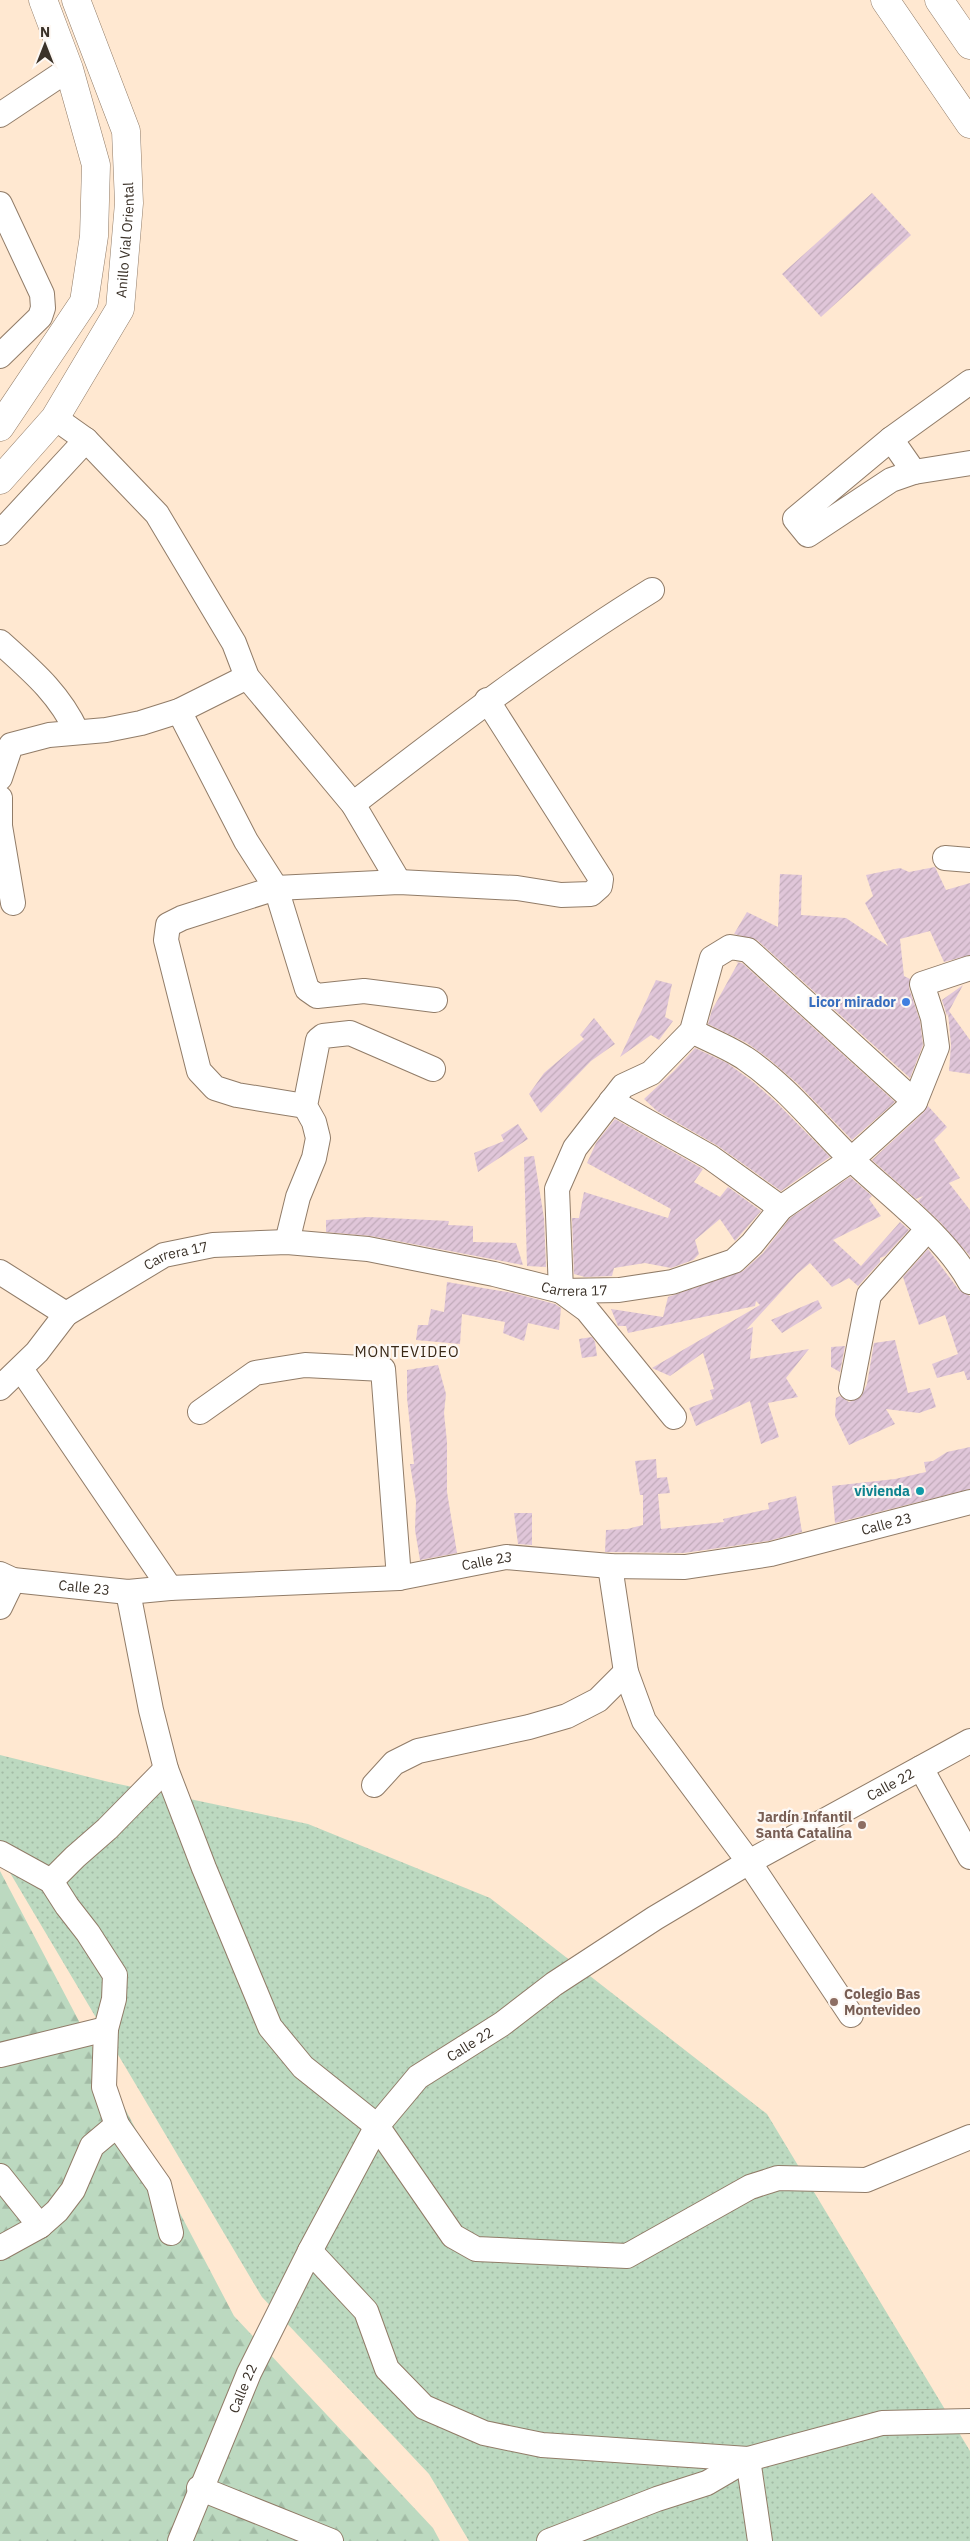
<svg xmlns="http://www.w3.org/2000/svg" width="970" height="2541" font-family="'IBM Plex Sans',sans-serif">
<defs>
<pattern id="grass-dots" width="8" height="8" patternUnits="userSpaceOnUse" patternTransform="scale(1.25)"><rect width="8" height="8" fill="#bcd9c0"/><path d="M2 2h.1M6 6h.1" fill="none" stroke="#a2bba5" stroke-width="1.8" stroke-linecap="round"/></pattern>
<pattern id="forest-firs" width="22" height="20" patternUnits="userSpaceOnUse" patternTransform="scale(1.25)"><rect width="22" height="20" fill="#bcd9c0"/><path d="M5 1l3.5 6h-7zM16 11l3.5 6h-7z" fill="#a2bba5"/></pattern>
<pattern id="building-hatch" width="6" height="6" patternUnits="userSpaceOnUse" patternTransform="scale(1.25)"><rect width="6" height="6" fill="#e0c6d9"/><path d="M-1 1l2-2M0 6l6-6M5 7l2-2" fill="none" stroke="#c1abba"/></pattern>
</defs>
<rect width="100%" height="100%" fill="#ffe8d1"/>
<path fill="url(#grass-dots)" d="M0 1755 109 1782 308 1824 490 1898 767 2114 970 2451V2541H469L429 2474 262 2297 0 1856Z"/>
<path fill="url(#forest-firs)" d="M0 1871 234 2316 433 2528 440 2541H0Z"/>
<g fill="url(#building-hatch)">
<path d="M872 193 911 235 821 317 782 274Z"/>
<path d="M935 867 946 890 970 883V955L944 962 930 931 900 939 904 976 910 979 909 988 920 1021 923 1045 910 1078 757 940 734 934 747 912 778 927 780 874 802 875 801 915 846 918 888 946 865 903 873 896 866 875 900 868 909 872Z"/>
<path d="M736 962 742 963 895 1102 852 1140 798 1084 769 1059 747 1043 708 1024 712 1010 738 963Z"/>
<path d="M656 980 672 984 665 1017 673 1021 659 1040 651 1035 620 1057Z"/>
<path d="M963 985 949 1011 970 1040V1074L949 1071 951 1045 948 1013 947 1016 942 1000Z"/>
<path d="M594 1018 615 1044 591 1061 541 1113 529 1094 544 1073 584 1039 580 1035Z"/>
<path d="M695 1048 727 1063 752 1081 778 1104 830 1157 781 1191 718 1146 657 1111 644 1099 674 1071Z"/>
<path d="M928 1106 947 1127 934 1140 960 1178 949 1183 970 1210V1256L941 1223 918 1201 923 1196 916 1199 872 1160 924 1112Z"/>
<path d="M615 1119 703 1169 694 1182 720 1197 728 1187 761 1211 735 1241 720 1219 695 1240 699 1254 693 1260 671 1268 645 1263 614 1268 612 1276 585 1277 574 1274 572 1218H579L584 1192 668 1218 671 1209 587 1163 596 1143Z"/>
<path d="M518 1124 528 1139 478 1172 474 1153 504 1141 501 1135Z"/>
<path d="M534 1156 544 1218 546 1267 527 1266 524 1157Z"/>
<path d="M850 1177 872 1196 869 1199 881 1216 833 1240 861 1266 900 1222 909 1230 885 1256 880 1258V1262L858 1286 849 1278 832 1287 810 1263 797 1274 746 1330 753 1327 750 1359 809 1349 786 1378 798 1397 768 1403 779 1437 761 1444 750 1401 696 1426 689 1408 713 1399 710 1390 714 1389 703 1353 670 1376 652 1368 760 1305 756 1301 755 1306 628 1333 626 1326H618L611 1309 663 1317 668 1297 743 1271 763 1253 790 1218Z"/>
<path d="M368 1217 449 1221 448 1225 473 1226V1242L516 1243 523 1265 371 1236 326 1232V1220Z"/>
<path d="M928 1249 959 1290 970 1296V1380H967L964 1371 937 1378 932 1364 958 1354 945 1315 919 1325 903 1277Z"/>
<path d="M447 1282 513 1293 555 1304 561 1308 559 1330 528 1323 524 1341 503 1333 505 1322 462 1314 460 1344 416 1340 418 1325H428L431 1309 444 1312Z"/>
<path d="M818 1300 822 1308 782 1333 771 1320Z"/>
<path d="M592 1337 595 1342 597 1356 582 1358 579 1339Z"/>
<path d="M895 1340 908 1393 930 1388 936 1407 919 1413 886 1409 895 1424 849 1445 835 1416 836 1398 840 1396 849 1402 861 1397 867 1384 874 1343Z"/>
<path d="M845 1346 840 1372 831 1367V1347Z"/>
<path d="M438 1365 446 1394 444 1413 447 1442V1492L457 1553 420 1560 415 1530 416 1501 410 1464H414L407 1398V1370Z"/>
<path d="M970 1447V1489L835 1523 832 1486 895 1479 926 1472 924 1462 933 1461 947 1452Z"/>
<path d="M656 1459 657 1478 667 1477 670 1493 658 1494 661 1529 724 1522 723 1519 769 1509 768 1503 796 1496 802 1532 768 1541 684 1553 605 1552 606 1530 627 1529 643 1525V1495H640L635 1461Z"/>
<path d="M514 1513H532V1545L518 1544Z"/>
</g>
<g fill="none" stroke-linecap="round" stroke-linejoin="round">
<g stroke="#917c68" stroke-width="26">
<g id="street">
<path d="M0 115 69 69"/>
<path d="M0 204 42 294 43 308 40 317 0 356"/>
<path d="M970 382 891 439 795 519 808 535 891 480 914 472 970 463"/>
<path d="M55 418 86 440 157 514 234 643 247 677 353 804 399 882"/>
<path d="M891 439 914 472"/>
<path d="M0 533 86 440"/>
<path d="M0 642C31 670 59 693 77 732"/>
<path d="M179 711 246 841 276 888 307 989 317 996 364 991 435 1000"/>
<path d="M0 778 11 745 49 735 106 730 141 723 179 711 247 677"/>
<path d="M0 798V826L13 903"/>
<path d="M353 804C450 729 547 655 652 590"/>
<path d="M945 858 970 860"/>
<path d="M692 1031C709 1040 730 1048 746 1059 786 1086 817 1126 851 1159 889 1195 945 1236 970 1282"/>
<path d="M611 1101 710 1157 781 1208"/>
<path d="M305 1106 237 1095 215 1088 199 1071 166 940 168 925 182 918 276 888 399 882 517 888 561 895 591 894 600 886 601 879 487 700"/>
<path d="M287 1242 298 1197 314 1158 318 1138 314 1122 305 1106 318 1040 323 1036 350 1033 433 1069"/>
<path d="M0 1272 66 1314"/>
<path d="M21 1369 170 1588"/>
<path id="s1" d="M0 1388 37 1352 66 1314 164 1255 213 1245 287 1242 368 1249 494 1274 561 1291 619 1290 672 1282 734 1261 752 1244 781 1208 852 1159 915 1102 937 1047 933 1018 922 984 970 968"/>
<path d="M851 1388 869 1295 927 1230"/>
<path d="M200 1412 255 1373 305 1365 383 1369 399 1578"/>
<path d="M674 1417 587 1310 561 1291 557 1189 575 1148 623 1086 651 1073 692 1031 712 958 730 947 748 950 915 1102"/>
<path d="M610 1566 626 1672 644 1721 749 1862 851 2015"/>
<path id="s2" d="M0 1574 13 1580 128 1592 170 1588 399 1578 506 1557 610 1566 685 1567 771 1554 970 1502"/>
<path d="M128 1592 151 1710 166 1769 204 1868 270 2027 303 2067 377 2126 453 2236 476 2249 627 2256 750 2187 778 2178 866 2180 970 2137"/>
<path d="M0 1607 13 1580"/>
<path d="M921 1768 970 1857"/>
<path d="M374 1785 394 1763 418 1751 529 1727 567 1716 598 1700 626 1672"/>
<path d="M0 1853 51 1881 67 1906 88 1933 115 1975 114 1999 106 2029 104 2087 117 2125 159 2185 171 2233"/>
<path d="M51 1881 75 1857 107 1829 166 1769"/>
<path d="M0 2055 106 2029"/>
<path d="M0 2176 40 2226 0 2248"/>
<path d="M40 2226 57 2211 73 2190 92 2146 117 2125"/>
<path d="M310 2251 366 2311 387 2369 424 2407 484 2433 542 2445 748 2459"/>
<path d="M748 2459 760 2541"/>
<path d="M199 2488 331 2541"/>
<path id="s3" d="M180 2541 249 2373 310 2251 377 2126 418 2077 502 2024 554 1984 655 1918 749 1862 970 1741"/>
<path d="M549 2541 657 2499 707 2483 748 2459 882 2423 970 2421"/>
</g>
</g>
<g stroke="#917c68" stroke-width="29">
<g id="highway">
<path d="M885 0 970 124"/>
<path d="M939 0 970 45"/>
<path d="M0 427 84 302 94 236 96 165 69 69 43 0"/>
<path id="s4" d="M0 480 55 418 120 309 129 203 126 131 76 0"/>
</g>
</g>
<use href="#street" stroke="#fff" stroke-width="24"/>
<use href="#highway" stroke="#fff" stroke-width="28"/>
</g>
<circle fill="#3f7fe0" stroke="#fdf8f4" stroke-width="2" cx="906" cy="1002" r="5"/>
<circle fill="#0f9aa8" stroke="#fdf8f4" stroke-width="2" cx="920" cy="1491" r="5"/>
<g fill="#8d6e63" stroke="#fdf8f4" stroke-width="2">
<circle cx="862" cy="1825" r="5"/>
<circle cx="834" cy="2002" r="5"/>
</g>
<g text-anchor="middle" stroke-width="4.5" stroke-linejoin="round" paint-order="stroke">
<g font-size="14" fill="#3b3229" stroke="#fdf8f4">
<text dy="5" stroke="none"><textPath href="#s4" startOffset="279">Anillo Vial Oriental</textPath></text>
<text dy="5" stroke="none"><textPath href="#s1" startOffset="225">Carrera 17</textPath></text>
<text dy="5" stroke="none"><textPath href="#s1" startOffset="630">Carrera 17</textPath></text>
<text dy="5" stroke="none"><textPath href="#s2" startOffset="896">Calle 23</textPath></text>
<text dy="5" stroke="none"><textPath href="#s2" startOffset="491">Calle 23</textPath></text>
<text dy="5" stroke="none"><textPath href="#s2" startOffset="86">Calle 23</textPath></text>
<text dy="5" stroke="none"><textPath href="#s3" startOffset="1080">Calle 22</textPath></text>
<text dy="5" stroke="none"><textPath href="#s3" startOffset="585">Calle 22</textPath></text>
<text dy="5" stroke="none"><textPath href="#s3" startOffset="165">Calle 22</textPath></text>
</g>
<g font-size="14" font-weight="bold" fill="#366cbe" stroke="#fdf8f4" text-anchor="end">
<text x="896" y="1007">Licor mirador</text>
</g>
<g font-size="14" font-weight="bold" fill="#0d838f" stroke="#fdf8f4" text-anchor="end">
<text x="910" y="1496">vivienda</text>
</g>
<g font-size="14" font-weight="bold" fill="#785e54" stroke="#fdf8f4" text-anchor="end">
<text x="852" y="1822">Jardín Infantil<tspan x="852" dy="16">Santa Catalina</tspan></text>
<text x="844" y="1999" text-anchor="start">Colegio Bas<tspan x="844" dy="16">Montevideo</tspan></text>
</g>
<g font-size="15" letter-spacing="1" fill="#392816" stroke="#fdf8f4">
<text x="407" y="1357">MONTEVIDEO</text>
</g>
</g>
<g transform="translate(45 45)" stroke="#fdf8f4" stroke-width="4" paint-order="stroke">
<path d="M0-4L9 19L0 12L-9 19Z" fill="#3b3229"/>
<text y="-8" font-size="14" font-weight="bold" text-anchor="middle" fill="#3b3229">N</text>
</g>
</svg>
